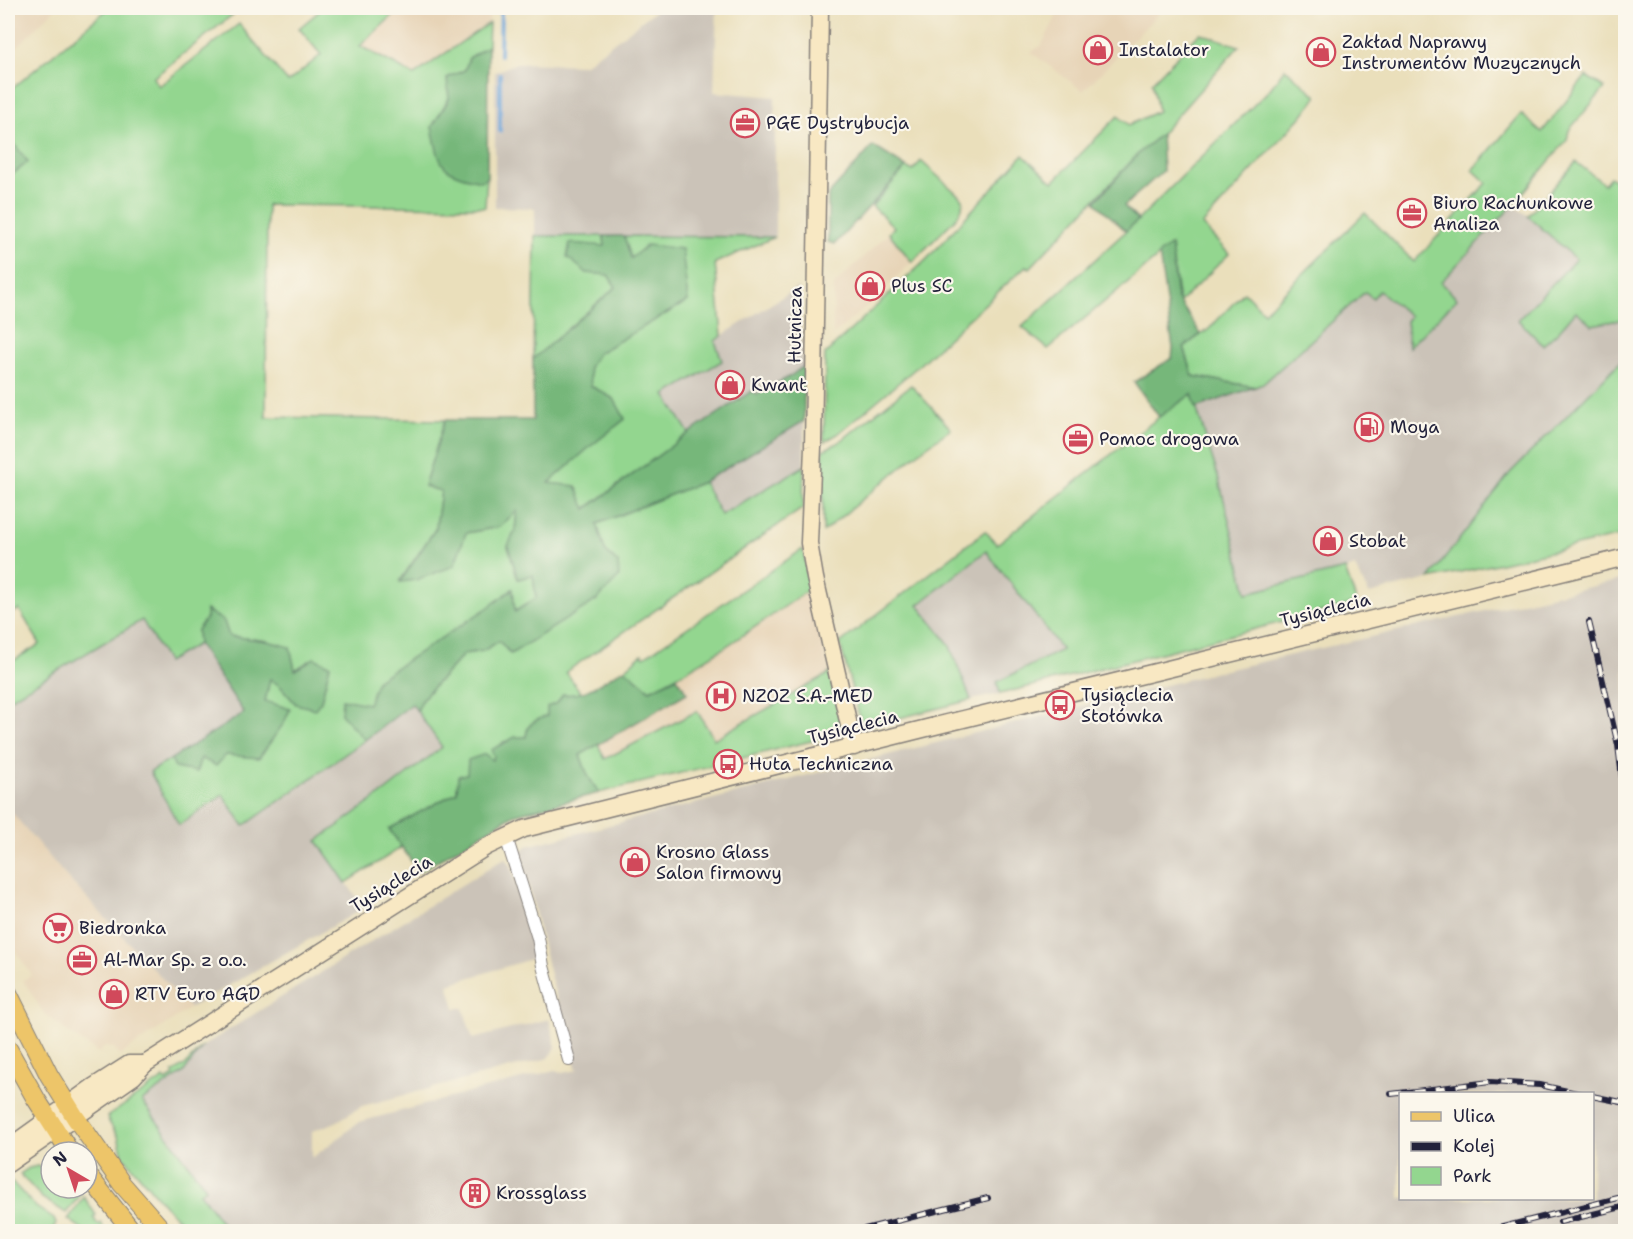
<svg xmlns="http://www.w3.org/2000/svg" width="1633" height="1239" font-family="'Shantell Sans',sans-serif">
<rect width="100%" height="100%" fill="#fbf7ec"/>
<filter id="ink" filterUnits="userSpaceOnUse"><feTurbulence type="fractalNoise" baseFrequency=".0167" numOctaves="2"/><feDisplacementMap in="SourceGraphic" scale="12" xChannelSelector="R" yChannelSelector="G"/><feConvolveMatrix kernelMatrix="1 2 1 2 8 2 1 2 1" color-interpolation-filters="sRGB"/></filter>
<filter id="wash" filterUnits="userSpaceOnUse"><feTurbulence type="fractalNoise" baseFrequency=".008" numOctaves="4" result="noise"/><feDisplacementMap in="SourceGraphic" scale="24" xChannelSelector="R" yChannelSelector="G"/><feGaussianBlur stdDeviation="1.35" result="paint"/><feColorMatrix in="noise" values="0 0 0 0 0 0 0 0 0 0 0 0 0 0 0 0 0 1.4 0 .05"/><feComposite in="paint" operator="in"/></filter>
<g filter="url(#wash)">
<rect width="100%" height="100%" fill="#eadfbb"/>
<g fill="#e7d4b7">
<path d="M8 8H56L8 56Z"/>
<path d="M401 8H490L489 23 414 75 360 46Z"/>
<path d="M1061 8H1164L1083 91 1031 52 1041 46Z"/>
<path d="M889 233 912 262 867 306 833 335 834 285Z"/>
<path d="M810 589 830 673 714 739 697 711 605 759 598 744 686 693 677 677 763 622Z"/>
<path d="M8 808 65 875 190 1008 119 1056 114 1048 104 1047 99 1053 72 1035 43 1012 23 980 32 975 8 941Z"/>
</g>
<g fill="#cbc3b8" fill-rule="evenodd">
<path d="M659 8H717L714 92 775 97V237L535 236V208L495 207V72L517 63 584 65Z"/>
<path d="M1513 205 1533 219 1576 259 1519 320 1543 345 1558 332 1576 310 1592 325 1625 319V357L1510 473 1429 579 1369 594 1355 567 1247 593 1218 476 1194 409 1263 384 1365 292 1379 291 1410 316 1457 300 1441 283Z"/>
<path d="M798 287 804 366 789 377 756 395 752 391 689 433 665 395 722 361 715 340Z"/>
<path d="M804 421V466L721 515 703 482Z"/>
<path d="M986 551 1062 650 997 682 1000 694 971 700 949 644 918 605Z"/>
<path d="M1625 579V1231H228L200 1193 206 1187 142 1101 183 1073 203 1046 505 858 511 865 534 955 531 959 448 984 455 1008H463L473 1039 549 1019 556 1047 549 1058 362 1106 336 1122 312 1131V1158L359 1122 555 1070 562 1073 577 1070 549 971 521 852 527 846 1221 671ZM1400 1094H1592V1198H1400Z"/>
<path d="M143 620 167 662 198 644 244 713 151 772 223 795 244 826 413 704 442 746 387 790 317 841 364 908 190 1008 65 875 8 808V700Z"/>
</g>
<g fill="#93d68f" stroke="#5a7c65" stroke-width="1.5">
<path d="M109 8H241L153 78 159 86 239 24 288 82 321 55 299 28 323 8H401L360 46 414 75 489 23 488 46 469 58 465 70 447 78 449 98 432 127 481 181 487 177 485 207 267 205 266 417 445 420 424 486 441 491 436 528 400 581 466 533 499 527 517 511 515 531 508 546 518 579 533 575 536 598 514 612 512 589 368 705 341 714 365 740 244 826 223 795 179 825 150 772 171 759 175 768 197 772 200 757 226 755 259 757 283 723 290 710 265 701 270 678 280 686 296 704 321 701 330 665 295 671 290 647 267 641 229 636 206 611 207 618 197 630 198 644 167 662 142 620 8 700V664L40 644 19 609 8 616V178L28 162 8 138V92Z"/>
<path d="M1200 33 1239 46 1161 134 1140 152 1030 268 1026 266 917 367 838 434 824 442 825 354 927 259 1023 155 1053 182 1118 116 1129 125 1158 111 1152 82Z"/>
<path d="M1285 68 1317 96 1302 116 1202 225 1229 254 1179 303 1171 246 1048 349 1022 327 1138 220 1270 89Z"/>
<path d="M1586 76 1605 88 1569 130 1567 140 1513 205 1441 282 1457 299 1409 347 1406 321 1410 316 1379 291 1373 298 1365 292 1263 384 1255 387 1193 376 1184 347 1209 329 1244 292 1264 312 1365 213 1414 262 1487 183 1473 170 1521 114 1542 132Z"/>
<path d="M921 161 963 199 962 208 957 217 912 262 889 233 894 227 872 206 906 167 913 171Z"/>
<path d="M1576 162 1604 184 1610 177 1625 188V319L1592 325 1576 311 1558 332 1543 345 1518 320 1576 259 1528 216Z"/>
<path d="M535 236H604L605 246 587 273 608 274 616 287 533 359Z"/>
<path d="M624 236 775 237 715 263 722 336 715 341 722 361 665 395 689 433 585 509 548 483 592 445 625 419 614 399 591 386 589 367 598 353 688 301 630 258Z"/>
<path d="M1625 357V535L1429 579 1510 473Z"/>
<path d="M911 385 951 429 923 449 823 532V450L838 443Z"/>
<path d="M1192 394 1218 476 1247 593 1345 569 1357 603 1000 694 997 682 1062 650 986 551 918 605 949 644 971 700 864 727 861 724 840 643 985 531 997 544 1159 417Z"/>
<path d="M804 466 803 508 566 672 581 693 570 695 563 694C559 701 554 709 548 714 537 724 528 718 526 737L503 742 492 761 467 774 458 776 457 792 389 829 402 847 346 883 317 841 387 790 442 747 417 711 423 698 464 654 483 651 499 641 510 654 618 563 605 551 597 524 703 482 721 515Z"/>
<path d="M803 549 810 589C758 625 706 663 650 690L625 669 642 654 644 657Z"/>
<path d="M830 673 844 733 599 793 588 776 580 755 598 744 605 759 697 711 714 739Z"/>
<path d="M203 1046 183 1073 142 1101 206 1188 200 1193 228 1231H190L164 1205 123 1156 118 1136 109 1122 108 1116 164 1078 166 1081 174 1076 173 1073 186 1064Z"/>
<path d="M37 1166 51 1169V1188H80L81 1190V1194L66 1213 42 1198 20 1174 29 1168Z"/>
<path d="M11 1181 36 1207 54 1219 56 1224 52 1231H8V1183Z"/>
<path d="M84 1197 96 1215 93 1217 98 1225 101 1223 105 1231H85L68 1219Z"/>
</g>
<g fill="#76b77a" stroke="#4c6c5a" stroke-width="1.5">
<path d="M488 46 487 177 481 181C438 171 441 168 432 127L449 99 447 78 465 70 469 58Z"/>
<path d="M1161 134 1163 171 1124 206 1138 220 1126 231 1095 202 1140 152Z"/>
<path d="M9 137 28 162 8 178V138Z"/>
<path d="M873 146 906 167 835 244 828 242V195Z"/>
<path d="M604 236H624L631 258 647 245 682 249 688 301 598 353 589 367 591 386 614 399 625 419 592 445 549 483 576 486 586 509 689 433 752 391 757 394 789 377 804 366V421L703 482 597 524 605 551 618 563 619 577 597 600 511 654 499 641 483 651 464 654 423 698 417 711 412 704 365 740 341 714 342 699 368 704 377 680 486 609 513 589 515 612 536 598 533 575 518 579 508 546 515 531 517 511 499 527 466 533 454 566 416 580 400 582 436 528 441 491 424 486 445 420H533V359L616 287 608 275 587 273 567 257 570 243 605 246Z"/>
<path d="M1171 245 1177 298 1201 334 1184 347 1193 376 1255 387 1196 408 1192 394 1159 417 1134 382 1172 358 1173 348 1159 254Z"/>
<path d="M206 610 224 621 229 636 267 641 290 647 295 670 314 658 330 665 321 701 315 709 296 704 280 686 270 679 265 701 290 709 284 723 259 758 226 755 216 766 201 758 196 772 175 768 171 759 244 713 198 644 197 630 206 618Z"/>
<path d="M625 669 650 690 677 677 687 693 580 755 588 776 599 793 513 815 419 872 389 829 457 792 458 776 467 774 468 760 485 754 492 760 494 756 491 750 515 737H526C527 724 534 720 547 716V707L557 703 563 694C587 698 604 678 625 669Z"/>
</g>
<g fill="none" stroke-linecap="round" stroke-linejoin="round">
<g stroke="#67a1d7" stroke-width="4">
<path d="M500 55 501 8"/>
<path d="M500 131V74"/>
</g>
</g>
</g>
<g filter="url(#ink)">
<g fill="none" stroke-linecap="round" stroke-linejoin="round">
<g stroke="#86807b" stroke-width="14">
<path id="street" d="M506 837 538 938 543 966 569 1060"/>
</g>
<g stroke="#86807b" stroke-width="19">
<g id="secondary">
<path d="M820 8 813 447 809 543 815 578 854 747"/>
<path d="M8 1148 93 1087 129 1064H145"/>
<path d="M8 1164 133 1077 145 1064 486 847 524 829 943 724 1626 557"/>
</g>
</g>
<g stroke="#86807b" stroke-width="20">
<g id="primary">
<path d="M8 993 49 1075 75 1117 122 1184 164 1232"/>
<path d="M8 1049 36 1099 70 1152"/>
<path d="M87 1174 133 1232"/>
</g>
</g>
<use href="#street" stroke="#fff" stroke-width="12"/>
<use href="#secondary" stroke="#f8e8c3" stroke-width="16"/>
<use href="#primary" stroke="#edc569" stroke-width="18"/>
<g stroke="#22223b" stroke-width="6">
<g id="rail">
<path d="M1589 622 1618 745 1626 811"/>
<path d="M1391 1094 1490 1082 1540 1085 1581 1094"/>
<path d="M1592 1096 1626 1103"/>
<path d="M1560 1222 1626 1206"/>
<path d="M853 1232 988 1198"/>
<path d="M1483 1232 1626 1196"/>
</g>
</g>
<use href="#rail" stroke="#fbf7ec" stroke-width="4" stroke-dasharray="11" stroke-linecap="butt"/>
</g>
</g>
<defs>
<g id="shop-ring" transform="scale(1.5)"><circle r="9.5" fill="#fbf7ec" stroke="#d1495b" stroke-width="1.5"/><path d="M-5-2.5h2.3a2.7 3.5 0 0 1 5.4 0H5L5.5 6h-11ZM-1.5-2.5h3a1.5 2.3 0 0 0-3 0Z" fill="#d1495b"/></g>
<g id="office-ring" transform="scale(1.5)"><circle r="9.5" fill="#fbf7ec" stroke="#d1495b" stroke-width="1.5"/><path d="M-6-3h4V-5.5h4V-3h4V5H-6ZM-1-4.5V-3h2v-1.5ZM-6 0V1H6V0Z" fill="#d1495b"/></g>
<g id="fuel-ring" transform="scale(1.5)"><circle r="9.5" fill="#fbf7ec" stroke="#d1495b" stroke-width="1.5"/><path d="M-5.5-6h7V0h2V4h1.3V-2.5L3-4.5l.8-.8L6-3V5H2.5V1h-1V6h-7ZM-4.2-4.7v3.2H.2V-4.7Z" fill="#d1495b"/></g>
<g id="hospital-ring" transform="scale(1.5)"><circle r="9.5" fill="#fbf7ec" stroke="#d1495b" stroke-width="1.5"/><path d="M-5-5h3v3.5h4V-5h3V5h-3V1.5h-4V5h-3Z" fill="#d1495b"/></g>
<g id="bus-ring" transform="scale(1.5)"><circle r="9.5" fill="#fbf7ec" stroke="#d1495b" stroke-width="1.5"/><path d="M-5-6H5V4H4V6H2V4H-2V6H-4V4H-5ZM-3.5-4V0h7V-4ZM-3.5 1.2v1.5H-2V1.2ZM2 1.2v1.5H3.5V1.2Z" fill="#d1495b"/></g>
<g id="supermarket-ring" transform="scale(1.5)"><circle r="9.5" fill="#fbf7ec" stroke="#d1495b" stroke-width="1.5"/><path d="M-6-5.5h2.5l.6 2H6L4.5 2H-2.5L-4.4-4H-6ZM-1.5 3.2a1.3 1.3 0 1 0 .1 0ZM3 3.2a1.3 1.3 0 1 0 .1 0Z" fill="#d1495b"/></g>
<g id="building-ring" transform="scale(1.5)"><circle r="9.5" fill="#fbf7ec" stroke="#d1495b" stroke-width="1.5"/><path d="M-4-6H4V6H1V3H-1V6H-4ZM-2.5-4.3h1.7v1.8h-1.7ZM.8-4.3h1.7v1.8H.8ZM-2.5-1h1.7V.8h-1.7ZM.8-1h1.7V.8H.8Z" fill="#d1495b"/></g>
</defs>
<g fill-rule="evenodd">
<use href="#shop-ring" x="1098" y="50"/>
<use href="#shop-ring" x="1321" y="52"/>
<use href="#office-ring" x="745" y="123"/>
<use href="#office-ring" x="1412" y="213"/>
<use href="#shop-ring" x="870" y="286"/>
<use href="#shop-ring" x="730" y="385"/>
<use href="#fuel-ring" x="1369" y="427"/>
<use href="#office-ring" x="1078" y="439"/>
<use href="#shop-ring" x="1328" y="541"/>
<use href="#hospital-ring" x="721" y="696"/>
<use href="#bus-ring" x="1060" y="705"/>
<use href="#bus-ring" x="728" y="764"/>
<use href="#shop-ring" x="635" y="862"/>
<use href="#supermarket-ring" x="58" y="928"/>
<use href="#office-ring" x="82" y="960"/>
<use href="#shop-ring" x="114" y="994"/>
<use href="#building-ring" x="475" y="1193"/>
</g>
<g text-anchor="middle" stroke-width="4.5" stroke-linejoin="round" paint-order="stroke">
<g font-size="18" fill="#22223b" stroke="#fbf7ec" text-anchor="start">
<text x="1342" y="48">Zakład Naprawy<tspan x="1342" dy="21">Instrumentów Muzycznych</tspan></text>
<text x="1119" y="56">Instalator</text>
<text x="766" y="129">PGE Dystrybucja</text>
<text x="1433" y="209">Biuro Rachunkowe<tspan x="1433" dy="21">Analiza</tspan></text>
<text x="891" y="292">Plus SC</text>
<text x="751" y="391">Kwant</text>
<text x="1390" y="433">Moya</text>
<text x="1099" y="445">Pomoc drogowa</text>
<text x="1349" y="547">Stobat</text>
<text x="1081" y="701">Tysiąclecia<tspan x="1081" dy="21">Stołówka</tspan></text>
<text x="742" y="702">NZOZ S.A.-MED</text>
<text x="749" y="770">Huta Techniczna</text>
<text x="656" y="858">Krosno Glass<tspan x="656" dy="21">Salon firmowy</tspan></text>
<text x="79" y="934">Biedronka</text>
<text x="103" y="966">Al-Mar Sp. z o.o.</text>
<text x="135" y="1000">RTV Euro AGD</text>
<text x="496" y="1199">Krossglass</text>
</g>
<g font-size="18" fill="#22223b" stroke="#fbf7ec">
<text transform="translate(795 325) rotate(-89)" y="6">Hutnicza</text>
<text transform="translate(1325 610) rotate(-14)" y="6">Tysiąclecia</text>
<text transform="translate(853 727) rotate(-14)" y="6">Tysiąclecia</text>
<text transform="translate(391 884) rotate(-32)" y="6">Tysiąclecia</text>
</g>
</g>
<rect width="1633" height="1239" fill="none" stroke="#fbf7ec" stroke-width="30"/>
<rect x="1399" y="1092" width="195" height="108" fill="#fbf7ec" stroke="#a4a2a5" stroke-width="1.5"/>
<rect x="1411" y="1112" width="30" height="9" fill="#edc569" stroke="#a4a2a5" stroke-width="1.5"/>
<text x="1453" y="1122" font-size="18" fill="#22223b">Ulica</text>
<rect x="1411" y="1142" width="30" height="9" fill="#22223b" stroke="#a4a2a5" stroke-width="1.5"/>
<text x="1453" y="1152" font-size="18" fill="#22223b">Kolej</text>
<rect x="1411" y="1167" width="30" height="18" fill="#93d68f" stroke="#a4a2a5" stroke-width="1.5"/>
<text x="1453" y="1182" font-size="18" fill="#22223b">Park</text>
<g transform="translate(69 1170) rotate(321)"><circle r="28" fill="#fbf7ec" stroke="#a4a2a5" stroke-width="1.5"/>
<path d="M0-4.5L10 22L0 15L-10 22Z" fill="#d1495b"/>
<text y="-9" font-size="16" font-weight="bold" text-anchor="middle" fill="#22223b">N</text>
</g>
</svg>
